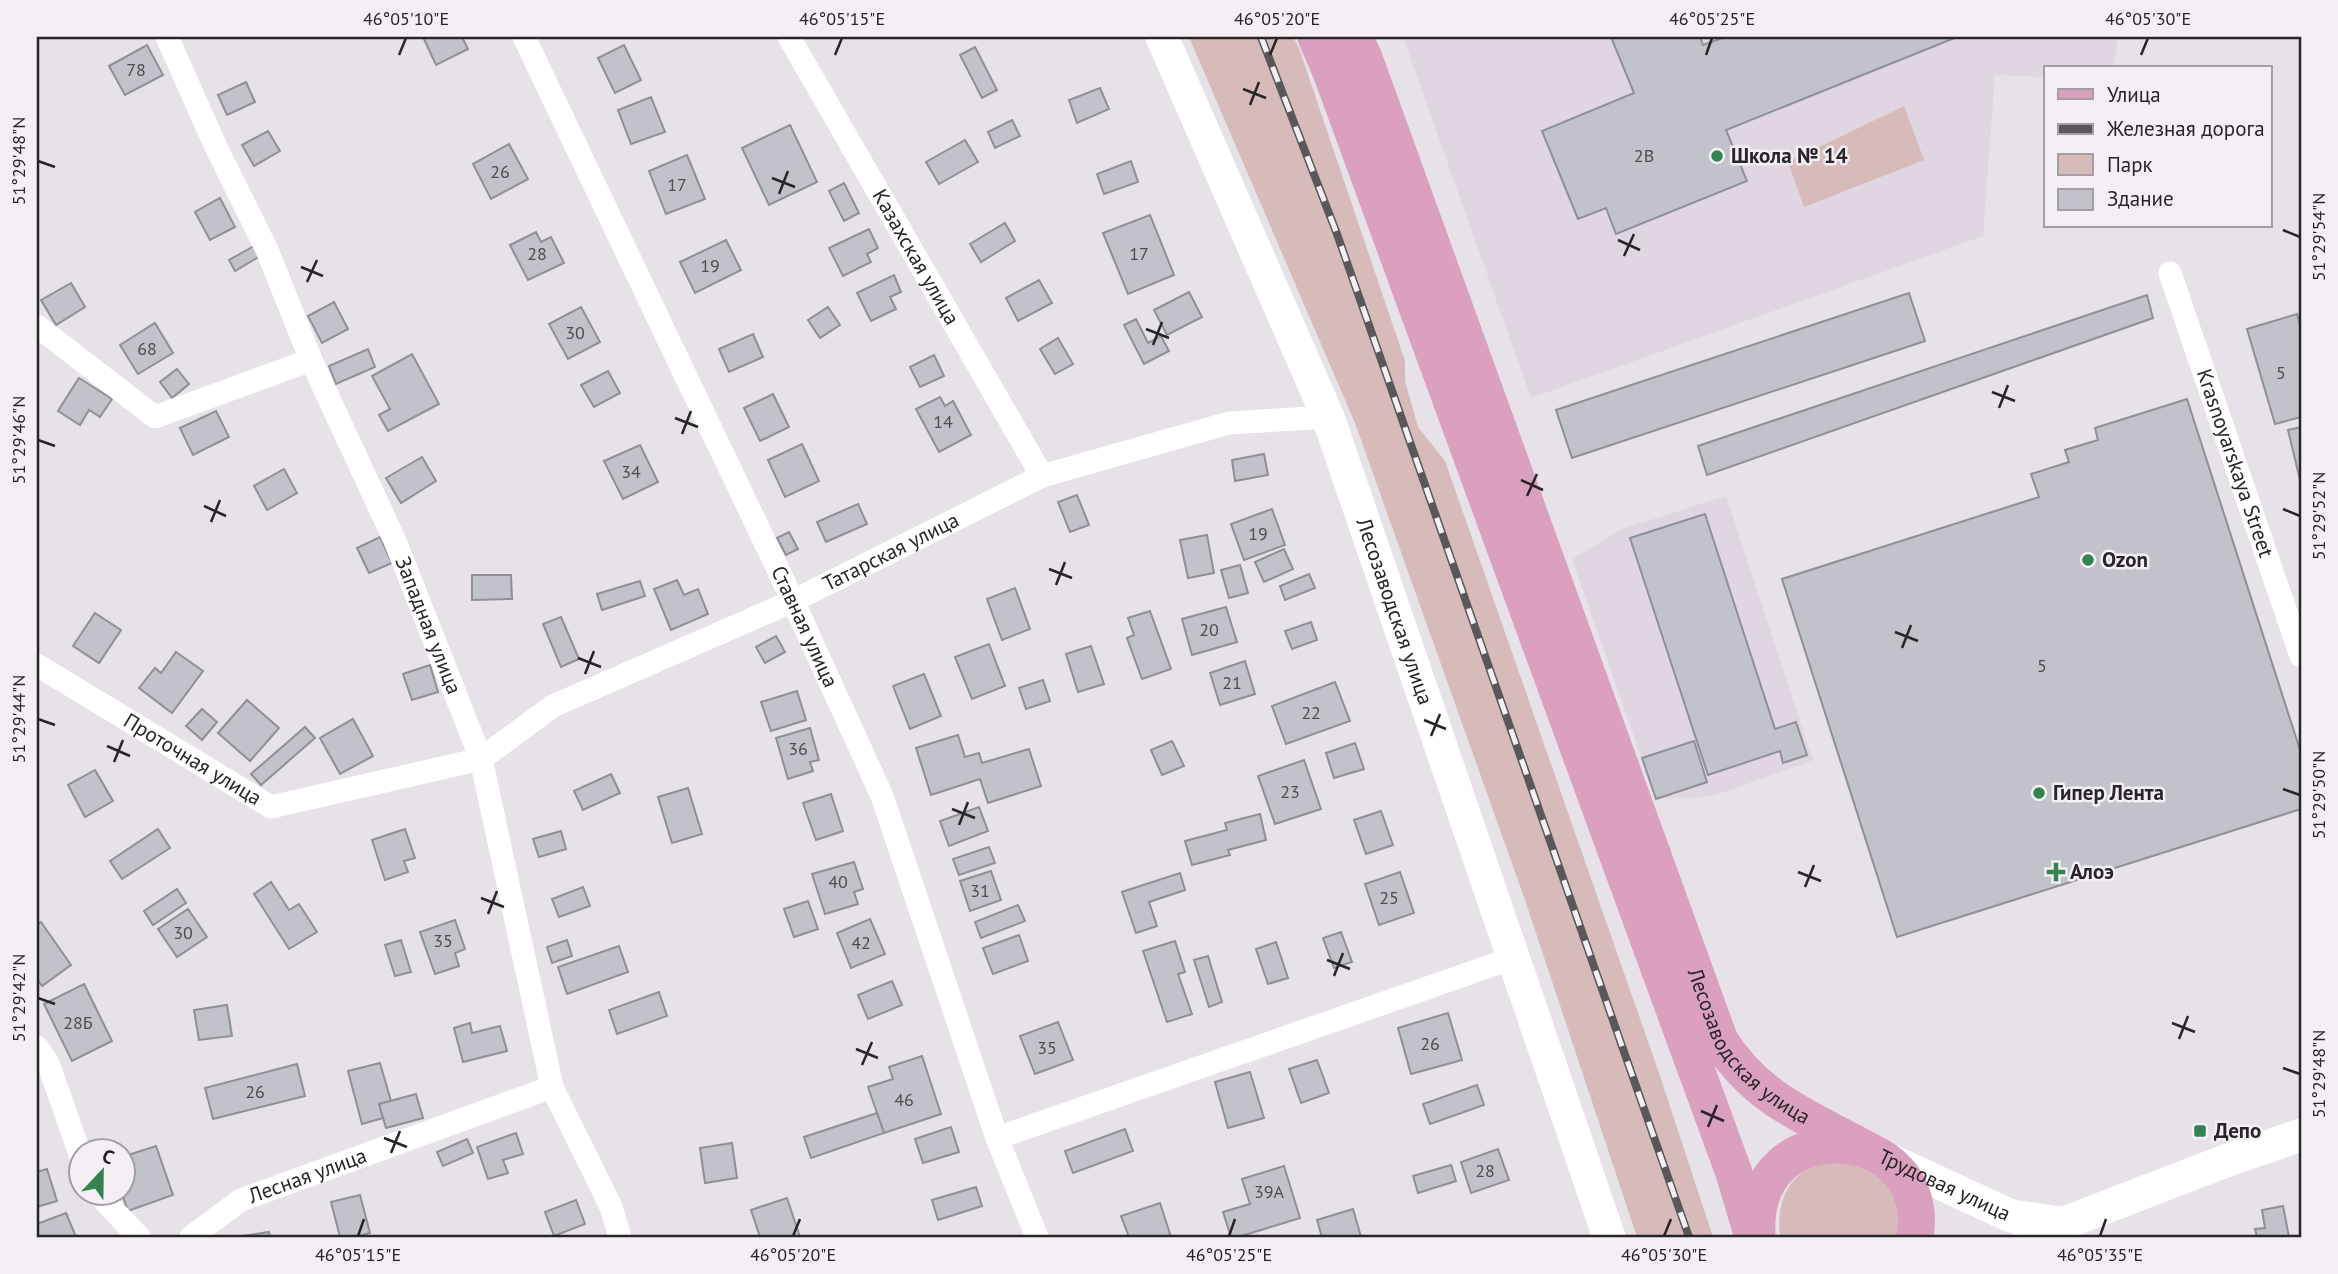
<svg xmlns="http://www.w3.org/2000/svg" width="2338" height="1274" font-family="'PT Sans',sans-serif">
<rect width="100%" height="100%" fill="#e6e2e8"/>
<g fill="#dfd6e2">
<path d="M1403 37H2118L2113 68H2046V77L1995 75 1983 236 1531 398Z"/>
<path d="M1726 496 1813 760 1713 796 1656 799 1572 559 1622 529Z"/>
</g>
<g fill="#d6bbba">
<path d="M1189 37H1293L1299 48 1405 361V381L1418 427 1445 461 1658 1070 1713 1237H1637L1524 897 1355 423Z"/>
<path d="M1904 106 1924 160 1804 207 1788 162Z"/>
<path d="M1828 1158 1887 1174 1906 1237H1780C1776 1196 1790 1174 1828 1158Z"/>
</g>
<g fill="#c2c3ca" stroke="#8f8f96" stroke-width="2">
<path d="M423 37H462L468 49 436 65Z"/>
<path d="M1611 37H1700L1703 45 1725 37H1957L1726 130 1747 181 1616 234 1606 208 1578 219 1542 131 1634 93Z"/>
<path d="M147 45 163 75 125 95 109 66Z"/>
<path d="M624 45 641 80 615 93 598 58Z"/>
<path d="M975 47 997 90 982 98 960 55Z"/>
<path d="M246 82 255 102 227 115 218 95Z"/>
<path d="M1100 88 1109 109 1077 123 1069 100Z"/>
<path d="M651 97 665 132 631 144 618 110Z"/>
<path d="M1012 120 1020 136 995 148 988 132Z"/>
<path d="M790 125 817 182 769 205 742 148Z"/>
<path d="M268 131 280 151 254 166 242 145Z"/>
<path d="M965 140 978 162 939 184 926 162Z"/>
<path d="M509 144 528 179 491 199 473 164Z"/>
<path d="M687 155 705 199 666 214 649 171Z"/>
<path d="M1131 161 1138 182 1104 194 1097 174Z"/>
<path d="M844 183 859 213 844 221 829 191Z"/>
<path d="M220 198 235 227 210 240 195 212Z"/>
<path d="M1150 215 1174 275 1128 294 1103 233Z"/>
<path d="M1005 223 1015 241 981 262 970 244Z"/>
<path d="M869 229 878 248 867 254 871 262 843 276 829 248Z"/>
<path d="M536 232 541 242 551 237 564 263 528 280 510 245Z"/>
<path d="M726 240 741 270 695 293 680 262Z"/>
<path d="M254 246 260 256 235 271 229 260Z"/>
<path d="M894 275 901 292 890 297 896 309 871 321 857 293Z"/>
<path d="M1039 280 1052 303 1018 321 1006 298Z"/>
<path d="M71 283 85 307 56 325 41 300Z"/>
<path d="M1189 292 1202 317 1167 335 1154 310Z"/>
<path d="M1909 293 1925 341 1572 458 1556 410Z"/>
<path d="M2147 295 2153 318 1707 475 1698 446Z"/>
<path d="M334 302 348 329 322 343 308 316Z"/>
<path d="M581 307 600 342 568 359 549 324Z"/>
<path d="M828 307 840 325 820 338 808 320Z"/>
<path d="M2297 314 2301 328V417L2275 424 2247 329Z"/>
<path d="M1136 319 1148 343 1161 336 1169 351 1144 364 1124 325Z"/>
<path d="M155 323 173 353 138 374 120 345Z"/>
<path d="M753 334 763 357 729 372 719 349Z"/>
<path d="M1058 338 1073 364 1055 374 1040 349Z"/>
<path d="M368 349 375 367 336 384 329 366Z"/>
<path d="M412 354 439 404 388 431 379 415 390 409 372 376Z"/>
<path d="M934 355 944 376 920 387 910 367Z"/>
<path d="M177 369 189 384 172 398 160 382Z"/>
<path d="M608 371 620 393 594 407 581 385Z"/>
<path d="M79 378 112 399 100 417 89 410 80 425 58 411Z"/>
<path d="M773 394 789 427 760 441 744 408Z"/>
<path d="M940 397 945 406 953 401 971 435 939 452 916 409Z"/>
<path d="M2187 399 2301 753V809L1897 937 1782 579 2039 497 2031 474 2069 462 2065 450 2098 440 2095 428Z"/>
<path d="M216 411 229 437 193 455 180 428Z"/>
<path d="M2301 427V484L2288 430Z"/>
<path d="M802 444 819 481 785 497 768 460Z"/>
<path d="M640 445 658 482 623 499 604 461Z"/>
<path d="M1264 454 1268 475 1235 481 1232 460Z"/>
<path d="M422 457 436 481 401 503 386 478Z"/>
<path d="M284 469 297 493 267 510 254 486Z"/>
<path d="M1077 495 1089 525 1070 532 1058 502Z"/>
<path d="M858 504 867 524 826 542 817 522Z"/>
<path d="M1272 509 1285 545 1244 560 1231 524Z"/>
<path d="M1705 514 1775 729 1796 722 1807 755 1783 763 1780 751 1708 775 1630 538Z"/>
<path d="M789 532 798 549 786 555 777 538Z"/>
<path d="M1207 535 1214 573 1188 578 1180 540Z"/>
<path d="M380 537 392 563 369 573 357 548Z"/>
<path d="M1284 549 1293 569 1264 582 1255 562Z"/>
<path d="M1240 565 1248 593 1229 598 1221 570Z"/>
<path d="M1309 574 1315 588 1285 600 1280 586Z"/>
<path d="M472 575H511L512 599 472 600Z"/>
<path d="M677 580 684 595 698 589 708 614 671 630 654 589Z"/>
<path d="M640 581 645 596 602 610 597 594Z"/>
<path d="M1015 588 1030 629 1002 640 987 599Z"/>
<path d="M1226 607 1237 642 1192 655 1182 619Z"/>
<path d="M1150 611 1171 669 1142 679 1127 638 1134 635 1128 618Z"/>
<path d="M95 613 121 630 99 663 73 646Z"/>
<path d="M561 617 579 659 561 667 543 624Z"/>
<path d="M1311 622 1317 640 1292 649 1285 631Z"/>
<path d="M776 636 785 652 765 663 756 647Z"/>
<path d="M989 644 1005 686 972 699 955 657Z"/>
<path d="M1091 646 1104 684 1078 692 1066 654Z"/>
<path d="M176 652 203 671 172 713 139 688 155 668 161 673Z"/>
<path d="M1245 661 1255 694 1220 705 1210 673Z"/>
<path d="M430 665 438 692 412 700 403 674Z"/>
<path d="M924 674 941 716 910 729 893 686Z"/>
<path d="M1043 680 1050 701 1026 709 1019 688Z"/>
<path d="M1335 682 1350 721 1286 744 1272 706Z"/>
<path d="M797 691 806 720 771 731 761 702Z"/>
<path d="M247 700 279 728 250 761 218 733Z"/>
<path d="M202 709 217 722 202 740 186 726Z"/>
<path d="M353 719 373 756 340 774 320 738Z"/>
<path d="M305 727 315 738 261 785 251 774Z"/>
<path d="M810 728 819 760 810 762 813 771 788 779 776 738Z"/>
<path d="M958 735 965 757 979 753 982 763 1029 749 1041 786 988 803 980 779 931 795 916 748Z"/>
<path d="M1172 741 1184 766 1162 775 1151 750Z"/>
<path d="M1694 741 1707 782 1656 799 1642 758Z"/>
<path d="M1355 743 1364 769 1334 778 1326 753Z"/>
<path d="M1304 760 1321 809 1275 824 1258 776Z"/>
<path d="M95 770 113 801 85 817 68 785Z"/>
<path d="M611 774 620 793 583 810 574 791Z"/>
<path d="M688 788 702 834 672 843 658 797Z"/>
<path d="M831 794 843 831 816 840 803 803Z"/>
<path d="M979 807 988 831 949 846 940 821Z"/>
<path d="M1381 811 1393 845 1366 854 1354 820Z"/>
<path d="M1260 814 1266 840 1228 850 1230 855 1192 865 1185 841 1227 830 1225 823Z"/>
<path d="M158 829 170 848 122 879 110 861Z"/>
<path d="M405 829 415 858 404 861 408 872 385 880 372 840Z"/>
<path d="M561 831 566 849 539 857 533 839Z"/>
<path d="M989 847 995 863 959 875 953 859Z"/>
<path d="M854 862 863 889 854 892 858 904 825 914 812 874Z"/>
<path d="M991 871 1001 900 970 911 960 881Z"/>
<path d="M1400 872 1414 913 1379 925 1365 884Z"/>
<path d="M1180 873 1185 890 1149 902 1157 926 1136 933 1122 892Z"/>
<path d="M271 882 289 910 299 904 317 932 289 949 254 894Z"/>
<path d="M583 887 590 906 559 917 552 899Z"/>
<path d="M177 889 186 903 153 925 144 911Z"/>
<path d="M808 901 818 929 794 937 784 909Z"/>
<path d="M1018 905 1025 921 981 938 975 922Z"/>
<path d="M188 909 207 937 177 957 158 929Z"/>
<path d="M870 919 885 954 851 968 837 933Z"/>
<path d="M455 920 465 949 455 953 459 966 435 974 420 932Z"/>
<path d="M41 922 71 965 42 986 37 979V925Z"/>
<path d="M1341 932 1352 962 1334 968 1323 938Z"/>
<path d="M1019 935 1028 961 993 974 983 948Z"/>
<path d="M401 940 411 972 395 976 385 945Z"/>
<path d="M567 940 572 956 552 963 547 947Z"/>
<path d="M1175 941 1185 972 1178 974 1192 1014 1167 1022 1143 951Z"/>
<path d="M1276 942 1288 978 1268 984 1256 949Z"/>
<path d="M619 946 628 972 567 994 558 967Z"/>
<path d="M1208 956 1222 1002 1209 1007 1194 960Z"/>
<path d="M892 981 902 1005 868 1019 858 995Z"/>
<path d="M84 984 112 1041 72 1061 44 1004Z"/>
<path d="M659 992 667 1016 617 1034 609 1010Z"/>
<path d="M227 1005 232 1036 199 1040 194 1010Z"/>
<path d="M1448 1013 1462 1060 1411 1074 1398 1028Z"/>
<path d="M1058 1022 1073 1060 1035 1074 1020 1036Z"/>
<path d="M470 1023 472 1033 500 1026 507 1051 463 1062 454 1028Z"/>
<path d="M922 1056 941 1114 884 1133 868 1087 893 1079 889 1067Z"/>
<path d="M1317 1060 1329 1093 1301 1103 1289 1069Z"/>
<path d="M380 1063 391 1101 379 1104 383 1118 362 1124 348 1071Z"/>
<path d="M297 1064 305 1096 213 1119 205 1088Z"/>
<path d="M1250 1072 1264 1118 1228 1128 1215 1082Z"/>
<path d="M1477 1085 1484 1105 1430 1124 1423 1104Z"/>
<path d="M416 1094 423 1118 386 1128 379 1104Z"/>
<path d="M877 1113 884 1133 811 1158 804 1137Z"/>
<path d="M951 1127 959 1152 923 1163 915 1139Z"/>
<path d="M1125 1129 1133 1151 1073 1173 1065 1151Z"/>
<path d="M516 1133 523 1154 503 1160 508 1173 488 1179 477 1147Z"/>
<path d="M467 1139 473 1153 443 1166 437 1152Z"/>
<path d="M732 1143 737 1178 705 1183 700 1148Z"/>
<path d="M156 1146 173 1195 128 1211 122 1194V1157Z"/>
<path d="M1498 1149 1509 1180 1471 1193 1461 1162Z"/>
<path d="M1451 1165 1456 1181 1418 1193 1413 1176Z"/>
<path d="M1284 1166 1300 1218 1238 1237H1231L1223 1212 1250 1204 1242 1179Z"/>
<path d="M47 1169 57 1201 37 1207V1172Z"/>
<path d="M976 1187 982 1206 938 1220 932 1200Z"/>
<path d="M360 1195 370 1233 354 1237H340L331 1202Z"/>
<path d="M787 1198 800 1237H760L751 1210Z"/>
<path d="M576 1200 585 1224 554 1236 545 1212Z"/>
<path d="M1160 1203 1171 1237H1129L1121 1216Z"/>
<path d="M2283 1206 2289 1237H2257L2255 1229 2265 1228 2262 1210Z"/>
<path d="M1353 1209 1361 1237H1322L1317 1220Z"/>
<path d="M66 1213 76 1237H37V1224Z"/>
<path d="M269 1232 270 1237H236Z"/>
</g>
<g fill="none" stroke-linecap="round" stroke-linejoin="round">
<g stroke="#fff" stroke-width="23">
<path id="s1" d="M167 37 216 147 267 250 311 360 395 541 481 759 552 1087 611 1207 620 1237"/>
<path id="s2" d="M524 37 793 601 882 796 997 1138 1037 1237"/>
<path id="s3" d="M789 37 1042 476"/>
<path id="s4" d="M2170 273 2301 656"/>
<path d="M37 326 155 417 311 360"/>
<path id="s5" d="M37 665 271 807 481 759 553 706 793 601 1042 476 1229 423 1328 417"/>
<path d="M37 1047 48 1063 80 1154"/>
<path d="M997 1138 1513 958"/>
<path d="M98 1194 139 1237"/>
<path id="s6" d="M191 1237 241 1200 552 1087"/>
</g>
<g stroke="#fff" stroke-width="33">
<path id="s7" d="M1162 37 1328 417 1609 1237"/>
<path id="s8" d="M1879 1155 2011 1216 2060 1223"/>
<path d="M2028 1237 2228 1160 2301 1135"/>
</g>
<g stroke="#dba0be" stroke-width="37">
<path d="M1316 37 1331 72 1734 1173 1753 1237"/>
<path id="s9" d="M1354 37 1364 58 1720 1041C1758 1101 1810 1118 1869 1151"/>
<path d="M1757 1234C1750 1107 1934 1123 1915 1237"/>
</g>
<g stroke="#59575a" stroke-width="8">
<path id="rail" d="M1261 37 1337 234 1689 1237"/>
</g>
<use href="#rail" stroke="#f4eff5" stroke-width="5" stroke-dasharray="16" stroke-linecap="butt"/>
</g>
<path fill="none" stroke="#272527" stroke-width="2.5" d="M399 55 406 38M835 55 842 38M1270 55 1277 38M1706 55 1712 38M2141 55 2148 38M1243 89 1266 98M1250 105 1259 82M38 161 55 167M772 178 795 187M779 194 788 171M2283 230 2300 237M1618 240 1640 250M1624 256 1634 234M301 267 323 276M307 282 317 260M1146 329 1169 338M1153 345 1162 322M1992 392 2015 401M1999 408 2008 385M675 418 698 427M682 434 691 411M38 440 55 446M1521 480 1543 490M1527 496 1537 474M204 506 226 516M2283 509 2300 516M211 522 220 500M1049 569 1072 578M1056 585 1065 562M1895 632 1918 641M1902 648 1911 625M578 658 601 667M585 674 594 651M38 719 55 725M1424 720 1446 729M1431 736 1440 714M107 746 130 756M114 762 123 740M2283 789 2300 795M952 809 975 818M959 825 968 802M1798 872 1821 881M1805 887 1814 865M481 898 504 907M488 914 497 891M1327 960 1350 969M1334 976 1343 953M38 998 55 1004M2172 1023 2195 1032M2179 1039 2188 1016M856 1049 878 1058M862 1065 872 1042M2283 1068 2300 1074M1701 1111 1724 1121M1708 1127 1717 1105M384 1138 407 1147M391 1153 400 1131M358 1236 364 1219M793 1236 800 1219M1229 1236 1235 1219M1664 1236 1671 1219M2100 1236 2106 1219"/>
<g fill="#348252" stroke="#f4eff5" stroke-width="2.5">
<circle cx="1717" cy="156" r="7"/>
<circle cx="2088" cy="560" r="7"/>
<circle cx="2039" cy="793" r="7"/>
<path d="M2052.5 861.5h7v7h7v7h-7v7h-7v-7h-7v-7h7z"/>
<rect x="2193" y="1124" width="14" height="14" rx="3.5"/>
</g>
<g text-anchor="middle" stroke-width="5" stroke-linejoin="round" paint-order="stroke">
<g font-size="18" fill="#4e4c50">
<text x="136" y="76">78</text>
<text x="1644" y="162">2В</text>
<text x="500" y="178">26</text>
<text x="677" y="191">17</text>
<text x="537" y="260">28</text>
<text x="1139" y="260">17</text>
<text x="710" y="272">19</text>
<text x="575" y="339">30</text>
<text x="147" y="355">68</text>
<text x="2281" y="379">5</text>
<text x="943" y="428">14</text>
<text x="631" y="478">34</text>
<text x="1258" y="540">19</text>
<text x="1209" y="636">20</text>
<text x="2042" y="672">5</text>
<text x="1232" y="689">21</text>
<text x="1311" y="719">22</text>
<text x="798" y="755">36</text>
<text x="1290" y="798">23</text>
<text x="838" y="888">40</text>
<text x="980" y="897">31</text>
<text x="1389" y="904">25</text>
<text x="183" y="939">30</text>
<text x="443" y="947">35</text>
<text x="861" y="949">42</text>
<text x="78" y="1029">28Б</text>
<text x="1430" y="1050">26</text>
<text x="1047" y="1054">35</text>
<text x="255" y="1098">26</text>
<text x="904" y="1106">46</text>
<text x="1485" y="1177">28</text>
<text x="1269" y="1198">39А</text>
</g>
<g font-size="21" font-weight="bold" fill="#272527" stroke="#f4eff5" text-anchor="start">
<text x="1731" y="163">Школа № 14</text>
<text x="2102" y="567">Ozon</text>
<text x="2053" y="800">Гипер Лента</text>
<text x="2070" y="879">Алоэ</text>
<text x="2214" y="1138">Депо</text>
</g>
<g font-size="21" fill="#272527" stroke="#f4eff5">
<text dy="7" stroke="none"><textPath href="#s3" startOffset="254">Казахская улица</textPath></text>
<text dy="7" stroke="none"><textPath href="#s4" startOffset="201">Krasnoyarskaya Street</textPath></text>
<text dy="7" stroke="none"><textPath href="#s5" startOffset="950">Татарская улица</textPath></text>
<text dy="7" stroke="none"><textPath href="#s7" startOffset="620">Лесозаводская улица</textPath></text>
<text dy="7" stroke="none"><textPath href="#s1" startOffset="644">Западная улица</textPath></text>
<text dy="7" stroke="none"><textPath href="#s2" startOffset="653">Ставная улица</textPath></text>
<text dy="7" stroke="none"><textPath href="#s5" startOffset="182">Проточная улица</textPath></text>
<text dy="7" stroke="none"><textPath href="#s9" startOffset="1090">Лесозаводская улица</textPath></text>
<text dy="7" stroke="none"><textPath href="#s6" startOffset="133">Лесная улица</textPath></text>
<text dy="7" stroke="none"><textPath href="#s8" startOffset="72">Трудовая улица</textPath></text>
</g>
</g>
<rect width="2338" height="1274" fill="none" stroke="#f4eff5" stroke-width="77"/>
<rect x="2044" y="66" width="228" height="161" fill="#f4eff5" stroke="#a29ea3" stroke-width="2"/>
<rect x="2058" y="89" width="35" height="10" fill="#dba0be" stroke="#a29ea3" stroke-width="2"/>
<text x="2107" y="102" font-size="21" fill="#272527">Улица</text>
<rect x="2058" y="124" width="35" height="10" fill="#59575a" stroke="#a29ea3" stroke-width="2"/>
<text x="2107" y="136" font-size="21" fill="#272527">Железная дорога</text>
<rect x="2058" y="154" width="35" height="21" fill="#d6bbba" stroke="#a29ea3" stroke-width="2"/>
<text x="2107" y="172" font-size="21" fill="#272527">Парк</text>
<rect x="2058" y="189" width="35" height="21" fill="#c2c3ca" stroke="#a29ea3" stroke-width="2"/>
<text x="2107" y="206" font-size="21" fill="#272527">Здание</text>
<g transform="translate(102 1172) rotate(22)"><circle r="33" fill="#f4eff5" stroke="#a29ea3" stroke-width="2"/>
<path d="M0-5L12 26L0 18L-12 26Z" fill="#348252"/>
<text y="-10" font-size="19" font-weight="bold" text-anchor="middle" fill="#272527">С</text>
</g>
<rect x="38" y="38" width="2262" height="1198" fill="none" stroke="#272527" stroke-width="2.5"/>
<g font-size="18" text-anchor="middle" fill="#272527">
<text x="406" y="25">46°05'10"E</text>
<text x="842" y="25">46°05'15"E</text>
<text x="1277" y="25">46°05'20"E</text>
<text x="1712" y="25">46°05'25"E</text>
<text x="2148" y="25">46°05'30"E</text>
<text transform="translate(19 161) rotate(-90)" y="6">51°29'48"N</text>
<text transform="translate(2319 237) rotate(-90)" y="6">51°29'54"N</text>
<text transform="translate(19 440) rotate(-90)" y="6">51°29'46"N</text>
<text transform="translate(2319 516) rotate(-90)" y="6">51°29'52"N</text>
<text transform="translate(19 719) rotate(-90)" y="6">51°29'44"N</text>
<text transform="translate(2319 795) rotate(-90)" y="6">51°29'50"N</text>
<text transform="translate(19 998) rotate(-90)" y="6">51°29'42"N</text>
<text transform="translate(2319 1074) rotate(-90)" y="6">51°29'48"N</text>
<text x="358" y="1261">46°05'15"E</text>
<text x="793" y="1261">46°05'20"E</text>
<text x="1229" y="1261">46°05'25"E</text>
<text x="1664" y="1261">46°05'30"E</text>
<text x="2100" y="1261">46°05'35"E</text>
</g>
</svg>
